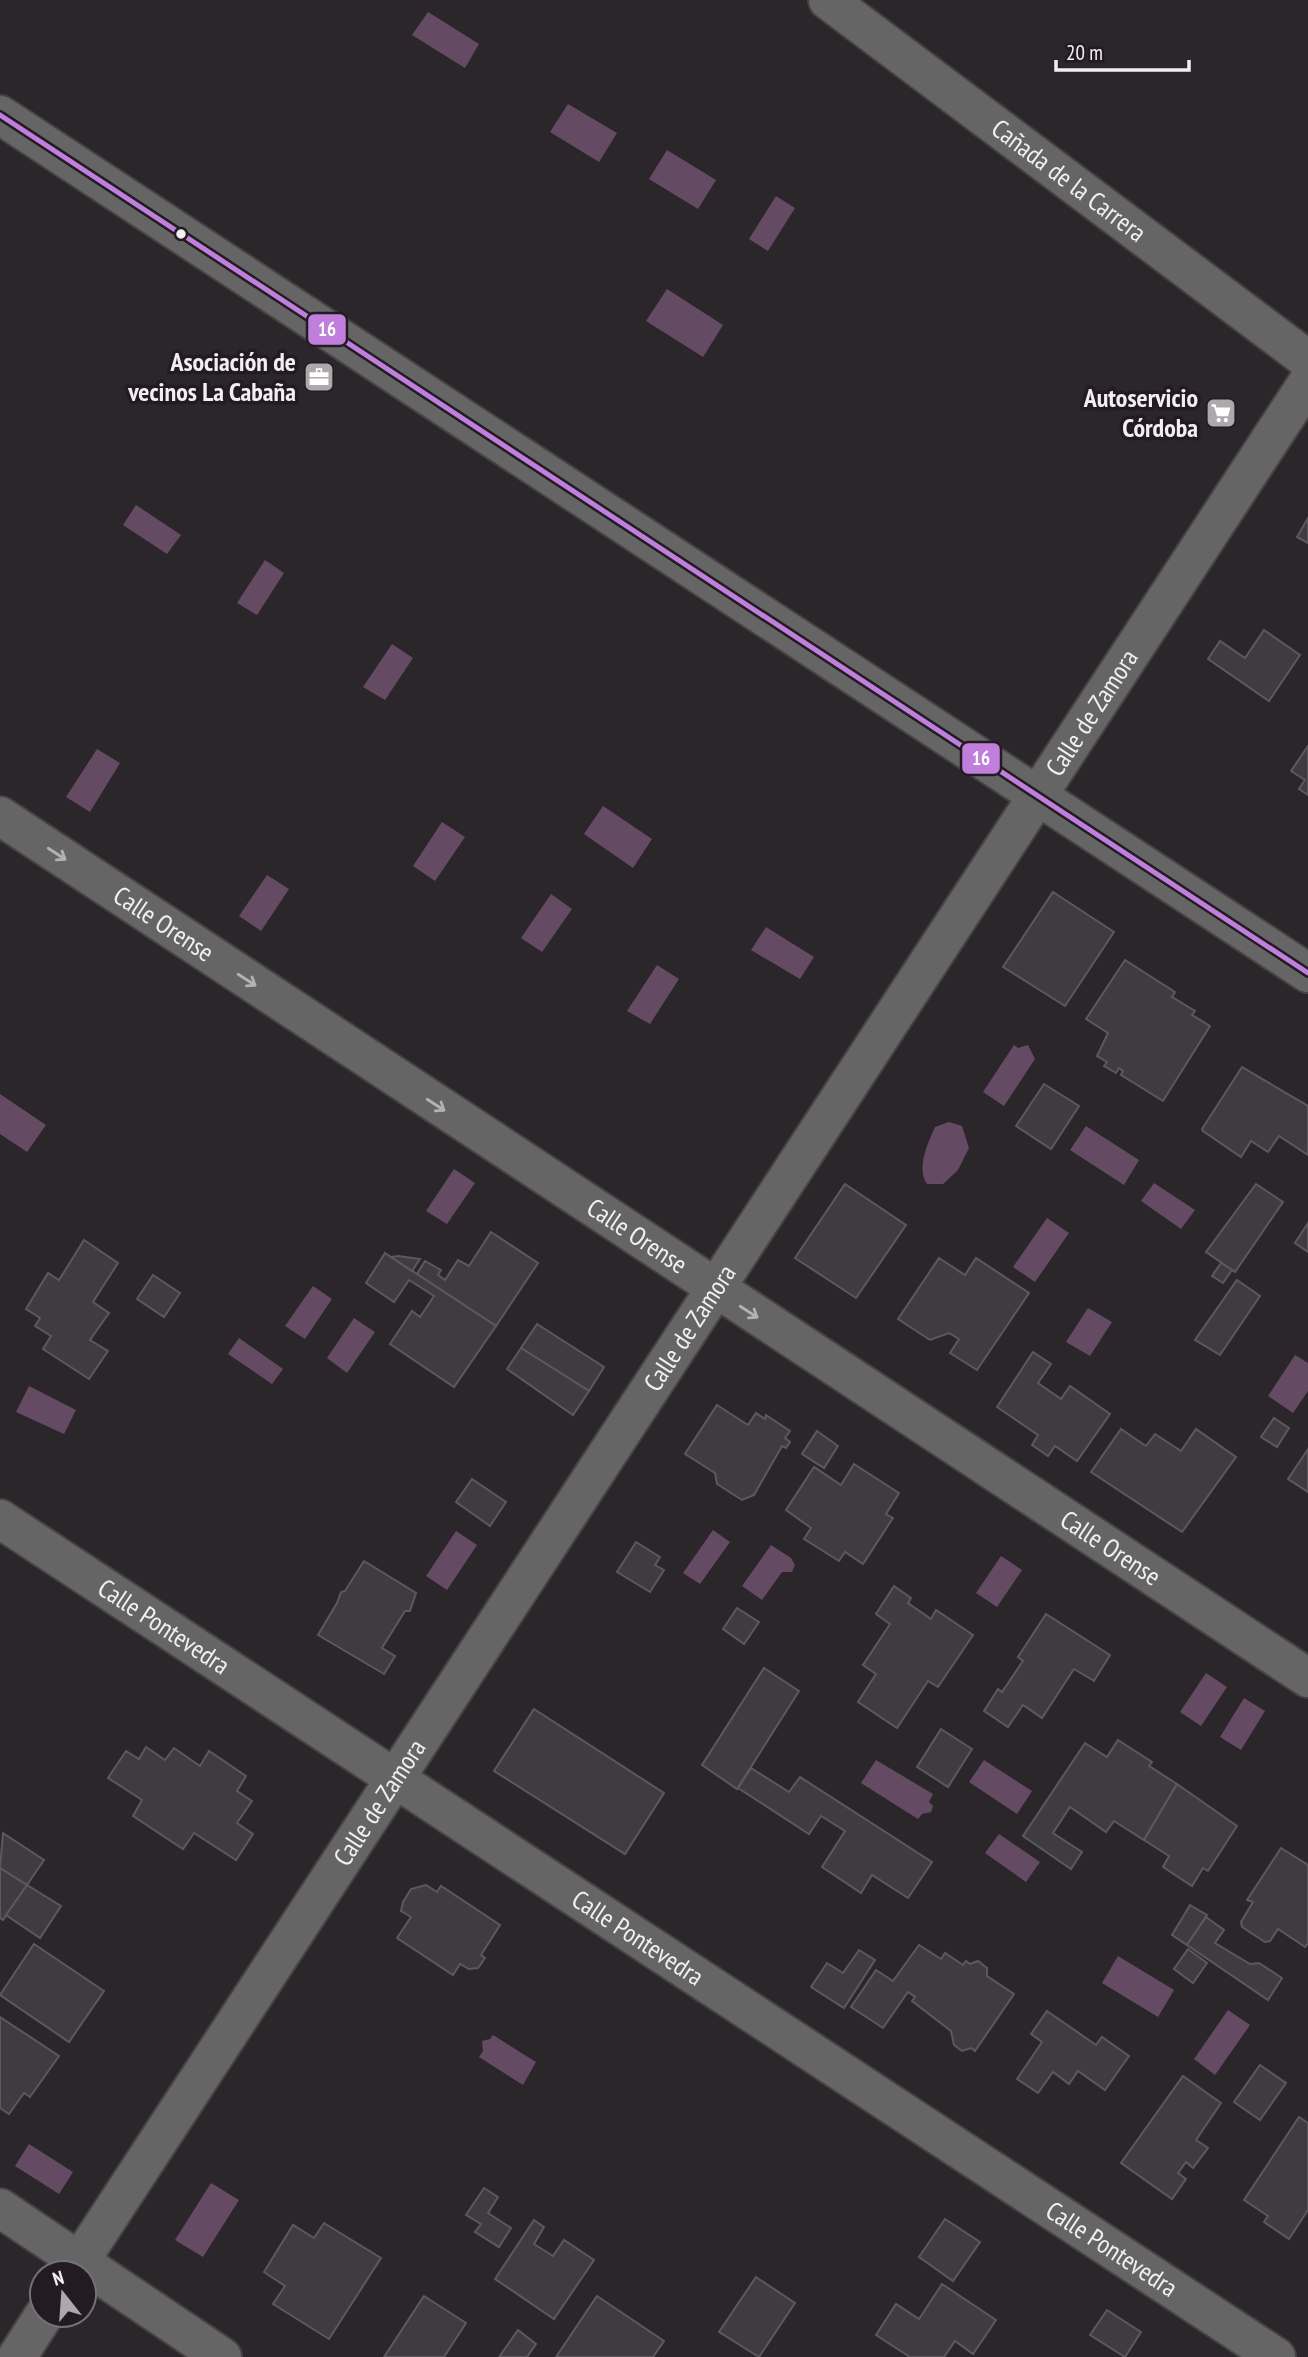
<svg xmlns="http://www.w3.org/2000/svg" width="1308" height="2357" font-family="'PT Sans Narrow',sans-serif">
<rect width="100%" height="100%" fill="#2b262a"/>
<g fill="#644b63">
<path d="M428 12 479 44 465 68 412 35Z"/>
<path d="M568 104 617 133 599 162 550 132Z"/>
<path d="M667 150 716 180 698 209 649 179Z"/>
<path d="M776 196 795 208 768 251 749 239Z"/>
<path d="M667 289 723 325 703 357 646 321Z"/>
<path d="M136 505 181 535 167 554 123 525Z"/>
<path d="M265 560 284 573 257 615 237 603Z"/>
<path d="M392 644 413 658 385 700 363 687Z"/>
<path d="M97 749 120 763 90 812 66 797Z"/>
<path d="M603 806 652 839 633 868 584 834Z"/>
<path d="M442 822 465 837 435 881 413 866Z"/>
<path d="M267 875 289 889 261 931 239 916Z"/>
<path d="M551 894 572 909 542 952 521 938Z"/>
<path d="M766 927 814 957 800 979 751 950Z"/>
<path d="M657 965 679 979 650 1024 627 1011Z"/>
<path d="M1014 1045 1018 1048 1028 1045 1035 1059 1004 1106 983 1092Z"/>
<path d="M0 1094 46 1125 27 1152 0 1134Z"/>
<path d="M949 1122 962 1126 969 1148 958 1170 943 1184H927C916 1168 928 1143 935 1127Z"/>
<path d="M1086 1126 1139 1160 1124 1185 1070 1150Z"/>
<path d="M454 1169 475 1183 447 1224 426 1211Z"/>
<path d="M1154 1183 1195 1210 1181 1229 1141 1201Z"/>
<path d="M1047 1218 1069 1233 1035 1282 1013 1267Z"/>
<path d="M313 1286 332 1299 305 1339 285 1326Z"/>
<path d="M1088 1308 1112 1322 1090 1356 1066 1342Z"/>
<path d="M354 1318 375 1332 347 1373 327 1358Z"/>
<path d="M239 1338 283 1369 272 1384 228 1354Z"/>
<path d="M1295 1355 1308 1363V1391L1293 1413 1268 1396Z"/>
<path d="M29 1386 76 1410 64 1434 16 1412Z"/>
<path d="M713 1530 730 1542 700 1584 683 1573Z"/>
<path d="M456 1531 477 1545 447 1590 426 1576Z"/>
<path d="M771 1545 791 1558 795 1565 792 1572H782L762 1600 742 1586Z"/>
<path d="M1001 1556 1022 1570 997 1607 976 1593Z"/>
<path d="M1206 1673 1227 1687 1201 1726 1180 1712Z"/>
<path d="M1244 1698 1265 1711 1241 1750 1220 1737Z"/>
<path d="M876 1760 933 1794 929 1802 933 1806 931 1812 922 1814 918 1819 861 1783Z"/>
<path d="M984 1760 1032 1791 1017 1814 969 1782Z"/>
<path d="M999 1834 1040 1862 1026 1882 985 1853Z"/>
<path d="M1118 1956 1174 1990 1158 2017 1102 1983Z"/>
<path d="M1228 2010 1250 2025 1215 2075 1194 2059Z"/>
<path d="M493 2035 536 2062 523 2085 479 2057 483 2051 482 2041 490 2039Z"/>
<path d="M29 2144 73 2172 59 2194 15 2166Z"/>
<path d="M211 2183 239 2200 203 2257 175 2240Z"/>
</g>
<g fill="#3f3c3f" stroke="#5c595c" stroke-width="2">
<path d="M1308 518V543L1297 537Z"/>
<path d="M1264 630 1300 655 1269 701 1208 659 1220 641 1245 658Z"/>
<path d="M1308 746V795L1299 789 1305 780 1291 771Z"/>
<path d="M1053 892 1114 932 1065 1006 1003 967Z"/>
<path d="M1125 960 1175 992 1172 997 1195 1011 1192 1015 1210 1026 1163 1101 1121 1075 1123 1071 1119 1068 1116 1073 1104 1066 1107 1062 1097 1056 1108 1033 1086 1019Z"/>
<path d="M1242 1067 1308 1106V1155L1279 1136 1268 1152 1251 1141 1241 1157 1203 1131 1202 1129Z"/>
<path d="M1044 1084 1079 1106 1051 1149 1016 1126Z"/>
<path d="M845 1184 906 1225 856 1298 795 1258Z"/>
<path d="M1256 1184 1283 1202 1235 1272 1206 1252Z"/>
<path d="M1308 1223V1252L1295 1243Z"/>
<path d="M491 1232 538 1263 496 1326 417 1274 425 1261 441 1270 438 1275 445 1280 458 1260 469 1266Z"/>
<path d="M84 1240 118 1263 93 1302 109 1313 90 1340 108 1351 89 1379 43 1349 51 1336 35 1326 40 1318 26 1309 48 1273 59 1280Z"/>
<path d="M385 1253 496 1326 454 1387 390 1344 412 1311 420 1317 434 1296 409 1280 394 1302 366 1283Z"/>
<path d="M398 1256 420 1259 412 1271 391 1257Z"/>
<path d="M939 1258 965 1275 976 1258 1029 1293 977 1370 950 1353 959 1339 949 1333 930 1340 898 1319Z"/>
<path d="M1221 1263 1232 1270 1223 1283 1212 1276Z"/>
<path d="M153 1275 180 1293 164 1317 137 1299Z"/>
<path d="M1237 1280 1260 1296 1220 1355 1195 1340Z"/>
<path d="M537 1324 604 1367 589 1391 521 1348Z"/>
<path d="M521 1348 589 1391 573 1415 507 1369Z"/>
<path d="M1033 1352 1051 1364 1038 1383 1061 1399 1070 1386 1110 1414 1077 1461 1055 1446 1048 1456 1032 1445 1038 1435 997 1407Z"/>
<path d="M717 1405 748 1425 756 1413 765 1419 766 1415 790 1431 785 1438 790 1442 786 1448 782 1446 754 1495 742 1500 717 1484 715 1473 685 1454Z"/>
<path d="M1274 1418 1289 1428 1277 1447 1261 1437Z"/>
<path d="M1121 1429 1146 1446 1155 1434 1181 1451 1196 1429 1236 1457 1182 1532 1091 1472Z"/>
<path d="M817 1431 838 1446 824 1468 802 1454Z"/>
<path d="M1308 1449V1492L1288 1479Z"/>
<path d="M854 1464 899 1493 886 1514 893 1518 863 1564 845 1552 839 1561 804 1539 811 1528 786 1510 814 1467 841 1485Z"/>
<path d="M472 1479 506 1502 490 1526 456 1502Z"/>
<path d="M636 1542 660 1557 655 1565 664 1570 650 1592 617 1572Z"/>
<path d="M364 1561 416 1593 410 1611H405L382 1648 395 1656 384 1674 318 1635 337 1603 341 1592 345 1591Z"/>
<path d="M894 1586 911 1598 908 1603 931 1619 936 1610 973 1635 938 1687 928 1681 897 1728 858 1702 876 1674 863 1665 890 1624 876 1614Z"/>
<path d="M737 1608 759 1622 744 1644 723 1629Z"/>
<path d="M1046 1614 1110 1655 1094 1681 1074 1669 1042 1718 1023 1705 1008 1727 984 1711 998 1689 1002 1692 1023 1661 1018 1657Z"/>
<path d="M764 1668 799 1691 737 1789 702 1765Z"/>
<path d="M534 1709 664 1793 625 1854 494 1771Z"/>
<path d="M941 1729 972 1749 948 1787 917 1767Z"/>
<path d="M1118 1740 1152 1762 1149 1766 1177 1784 1144 1840 1114 1821 1106 1832 1070 1807 1053 1833 1082 1852 1071 1869 1023 1836 1085 1743 1107 1757Z"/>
<path d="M146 1747 165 1760 174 1748 200 1766 209 1751 246 1776 237 1791 252 1801 237 1823 253 1834 236 1860 194 1833 183 1849 133 1816 142 1800 108 1778 126 1751 139 1759Z"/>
<path d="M751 1768 789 1792 800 1777 932 1862 908 1898 872 1875 861 1893 822 1867 845 1831 821 1816 809 1834 738 1788Z"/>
<path d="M1177 1784 1237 1826 1208 1871 1203 1868 1192 1886 1163 1867 1169 1856 1144 1840Z"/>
<path d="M3 1833 44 1860 27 1885 0 1868Z"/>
<path d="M1281 1848 1308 1865V1943L1305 1947 1278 1929 1270 1941 1265 1942 1242 1927 1241 1922 1253 1902 1247 1900Z"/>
<path d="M0 1868 27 1885 3 1920 0 1918Z"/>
<path d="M27 1885 61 1906 40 1938 6 1915Z"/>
<path d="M426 1885 437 1892 441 1886 500 1925 481 1955 485 1958 478 1968 469 1969 460 1964 453 1975 397 1938 411 1917 401 1911 403 1902 411 1889Z"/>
<path d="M1190 1905 1207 1915 1187 1945 1172 1935Z"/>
<path d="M1206 1917 1224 1930 1215 1943 1250 1964 1259 1963 1282 1978 1268 2000 1187 1945Z"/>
<path d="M34 1944 104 1991 69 2042 0 1995Z"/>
<path d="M919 1945 941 1959 945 1953 963 1965 966 1961 970 1964 978 1961 987 1968V1976L1014 1994 975 2051 971 2048 962 2051 954 2045 951 2031 912 2001 915 1997 908 1992 883 2028 851 2007 876 1970 893 1981Z"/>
<path d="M1188 1949 1207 1963 1193 1983 1174 1969Z"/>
<path d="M859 1950 875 1960 844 2008 811 1987 827 1963 843 1973Z"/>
<path d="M1047 2011 1096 2045 1102 2037 1129 2056 1105 2090 1078 2071 1069 2084 1053 2072 1038 2093 1017 2079 1042 2042 1031 2034Z"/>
<path d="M0 2017 59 2056 30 2097 24 2093 9 2114 0 2108Z"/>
<path d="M1260 2065 1286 2083 1260 2120 1234 2102Z"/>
<path d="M1183 2076 1221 2103 1196 2140 1208 2148 1193 2168 1186 2162 1178 2173 1186 2179 1172 2199 1121 2163Z"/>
<path d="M1299 2117 1308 2123V2210L1289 2239 1264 2222 1268 2216 1244 2200Z"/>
<path d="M484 2188 498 2197 488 2213 511 2228 499 2247 475 2232 481 2224 466 2215Z"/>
<path d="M945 2219 980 2242 953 2281 919 2257Z"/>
<path d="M534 2220 544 2227 534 2244 553 2256 564 2240 594 2260 554 2319 495 2279Z"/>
<path d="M324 2223 381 2258 329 2339 273 2304 285 2286 264 2272 293 2225 314 2238Z"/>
<path d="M756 2277 795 2303 759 2357 719 2332Z"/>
<path d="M942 2284 996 2320 973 2354 955 2341 944 2357H910L876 2335 896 2304 919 2319Z"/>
<path d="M424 2296 466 2323 444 2357H384Z"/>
<path d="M597 2296 664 2341 653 2357H556Z"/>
<path d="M1107 2310 1141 2332 1125 2357 1090 2335Z"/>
<path d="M518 2330 536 2344 527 2357H499Z"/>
</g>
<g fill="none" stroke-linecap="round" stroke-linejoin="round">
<g stroke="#464345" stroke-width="42">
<g id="street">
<path id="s1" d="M828 0 1308 360"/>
<path d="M0 115 1308 973"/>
<path id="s2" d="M0 816 1308 1678"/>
<path id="s3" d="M0 1519 1276 2357"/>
<path d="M0 2208 222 2357"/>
<path id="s4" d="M72 2273 1308 382"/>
<path d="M17 2357 44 2315"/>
</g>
</g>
<use href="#street" stroke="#666566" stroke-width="38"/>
<g stroke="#221c22" stroke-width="10">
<path id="bus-1" d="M0 115 1308 973"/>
</g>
<use href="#bus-1" stroke="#c07fdc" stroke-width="5"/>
</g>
<defs><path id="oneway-shaft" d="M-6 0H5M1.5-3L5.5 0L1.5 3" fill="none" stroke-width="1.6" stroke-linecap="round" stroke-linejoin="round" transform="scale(1.75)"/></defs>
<g stroke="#b4b0b3">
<use href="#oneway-shaft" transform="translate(57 854) rotate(33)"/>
<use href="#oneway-shaft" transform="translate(247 980) rotate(33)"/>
<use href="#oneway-shaft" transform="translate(436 1105) rotate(33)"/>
<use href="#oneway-shaft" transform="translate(749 1312) rotate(33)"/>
</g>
<defs>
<g id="office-square" transform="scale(1.575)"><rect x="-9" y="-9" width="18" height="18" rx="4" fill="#ada8ac" stroke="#221c22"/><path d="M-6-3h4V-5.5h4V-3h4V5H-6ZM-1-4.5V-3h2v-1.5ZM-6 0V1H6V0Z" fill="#fff"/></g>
<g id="supermarket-square" transform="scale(1.575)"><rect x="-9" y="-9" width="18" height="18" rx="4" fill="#ada8ac" stroke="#221c22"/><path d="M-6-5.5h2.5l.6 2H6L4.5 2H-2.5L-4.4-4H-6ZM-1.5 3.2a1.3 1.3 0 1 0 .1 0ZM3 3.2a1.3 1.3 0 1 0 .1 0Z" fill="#fff"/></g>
</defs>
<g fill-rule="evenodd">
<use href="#office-square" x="319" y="377"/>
<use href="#supermarket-square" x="1221" y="413"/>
</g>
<circle fill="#f3eef2" stroke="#221c22" stroke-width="2.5" cx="181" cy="234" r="6"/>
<g text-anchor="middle" stroke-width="7" stroke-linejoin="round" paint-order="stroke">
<g font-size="26" fill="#f3eef2" stroke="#221c22">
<text dy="9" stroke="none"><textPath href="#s1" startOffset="301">Cañada de la Carrera</textPath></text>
<text dy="9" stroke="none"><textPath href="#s4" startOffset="1864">Calle de Zamora</textPath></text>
<text dy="9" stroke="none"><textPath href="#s2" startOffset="196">Calle Orense</textPath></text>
<text dy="9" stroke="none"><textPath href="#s2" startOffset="763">Calle Orense</textPath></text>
<text dy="9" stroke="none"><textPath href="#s4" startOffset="1129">Calle de Zamora</textPath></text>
<text dy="9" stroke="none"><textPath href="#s2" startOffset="1330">Calle Orense</textPath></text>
<text dy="9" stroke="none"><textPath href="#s3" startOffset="196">Calle Pontevedra</textPath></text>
<text dy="9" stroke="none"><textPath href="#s4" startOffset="562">Calle de Zamora</textPath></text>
<text dy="9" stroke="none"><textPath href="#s3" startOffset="763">Calle Pontevedra</textPath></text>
<text dy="9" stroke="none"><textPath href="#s3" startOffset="1330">Calle Pontevedra</textPath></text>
</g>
<g font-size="26" font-weight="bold" fill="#f3eef2" stroke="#221c22" text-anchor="end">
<text x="296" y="371">Asociación de<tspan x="296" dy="30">vecinos La Cabaña</tspan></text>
<text x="1198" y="407">Autoservicio<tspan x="1198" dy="30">Córdoba</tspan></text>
</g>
</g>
<g stroke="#221c22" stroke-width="2.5">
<rect x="307" y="313" width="40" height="33" rx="7" fill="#c07fdc"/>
<rect x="961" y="742" width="40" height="33" rx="7" fill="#c07fdc"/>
</g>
<g font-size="19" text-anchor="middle" font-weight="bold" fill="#fff">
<text x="327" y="336">16</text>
<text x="981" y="765">16</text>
</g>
<g transform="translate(63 2294) rotate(343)"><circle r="33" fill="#221c22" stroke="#767075" stroke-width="2"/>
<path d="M0-5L12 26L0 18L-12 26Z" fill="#ada8ac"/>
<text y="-10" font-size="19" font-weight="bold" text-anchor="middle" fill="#f3eef2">N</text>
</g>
<path d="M1056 60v10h133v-10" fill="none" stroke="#f3eef2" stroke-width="3.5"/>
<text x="1066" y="60" font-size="21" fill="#f3eef2" stroke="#221c22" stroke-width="5" paint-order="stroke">20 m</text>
</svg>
